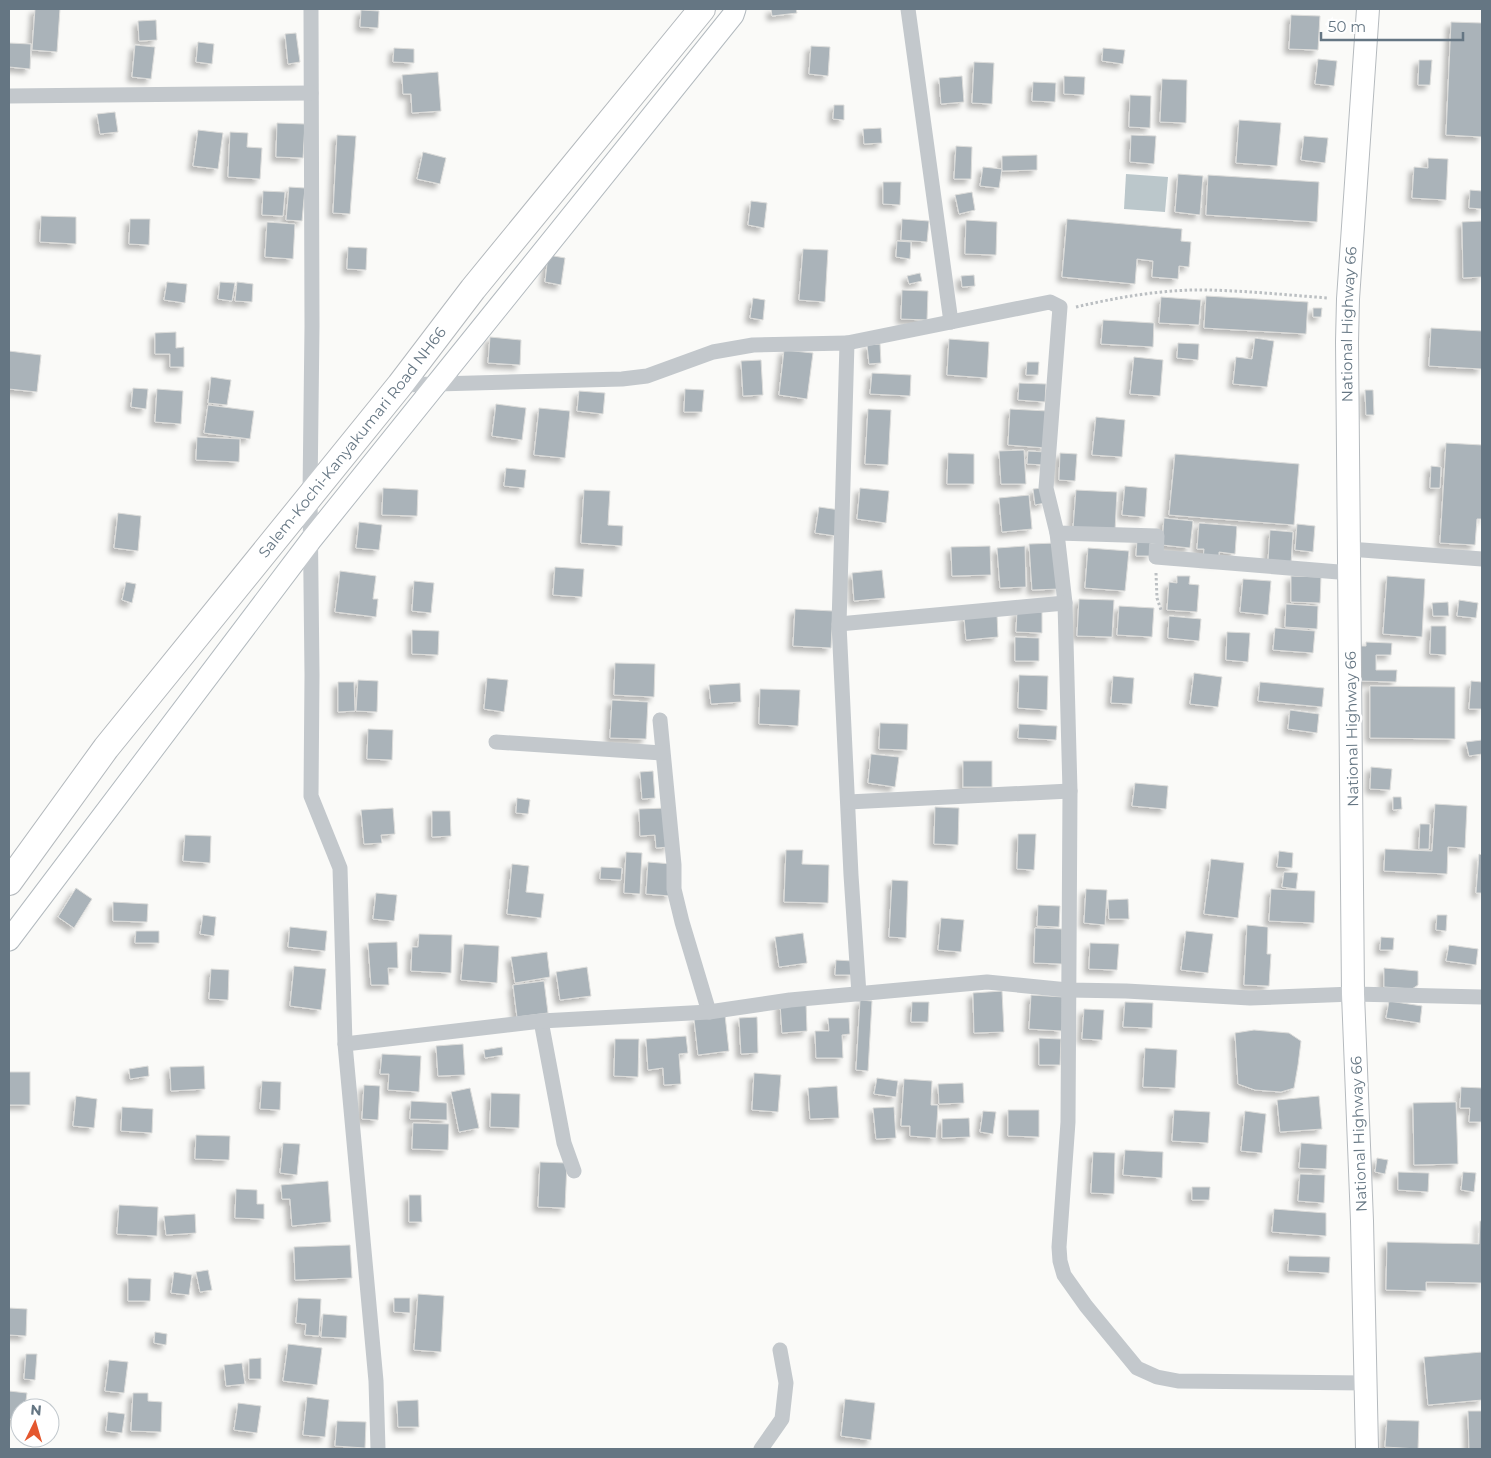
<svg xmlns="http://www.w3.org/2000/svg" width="1491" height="1458" font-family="Montserrat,sans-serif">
<defs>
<filter id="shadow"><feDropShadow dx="-4.5" dy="4.5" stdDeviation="2.5" flood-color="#0004"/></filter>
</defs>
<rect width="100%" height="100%" fill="#fafaf8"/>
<path fill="#bbc7cb" d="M1126 174 1168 177 1165 212 1124 209Z"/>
<g fill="#aab3b9" stroke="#dcdcda" filter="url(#shadow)">
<path d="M35 9H60L57 52 32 50Z"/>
<path d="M771 9H796L797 13 772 16Z"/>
<path d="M361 10 379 11 378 28 360 27Z"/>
<path d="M1291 15 1320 16 1318 50 1289 49Z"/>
<path d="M156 20 157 40 139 41 138 21Z"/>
<path d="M1451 22 1482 23V137L1446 135Z"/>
<path d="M296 33 300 62 288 64 285 34Z"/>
<path d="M198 42 214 44 212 64 196 62Z"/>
<path d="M9 43 31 44 30 69 9 67Z"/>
<path d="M135 45 155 47 151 79 132 77Z"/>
<path d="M811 46 830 47 828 76 809 74Z"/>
<path d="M394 48 414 49V63L393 62Z"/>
<path d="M1103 48 1125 50 1123 64 1102 61Z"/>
<path d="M1318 59 1337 61 1334 86 1315 84Z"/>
<path d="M1419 60H1432L1430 85H1418Z"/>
<path d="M974 62 994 63 992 104 972 103Z"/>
<path d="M438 72 441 111 412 113 411 94H403L402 75Z"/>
<path d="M962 76 964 102 941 104 939 78Z"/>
<path d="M1064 76 1085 77 1084 95 1064 94Z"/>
<path d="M1162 79 1187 80 1186 123 1160 122Z"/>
<path d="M1033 82 1056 83 1055 102 1032 101Z"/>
<path d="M1130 95 1151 96 1150 128 1129 127Z"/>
<path d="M834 105H844V120L833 119Z"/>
<path d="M115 112 118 132 100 134 97 114Z"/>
<path d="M1239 120 1281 123 1277 166 1236 163Z"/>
<path d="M277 123 305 124 303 158 276 157Z"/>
<path d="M881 128 882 143 864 144 863 129Z"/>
<path d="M198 130 223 133 218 169 193 166Z"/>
<path d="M230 132 248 133 247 147 262 148 260 179 228 177Z"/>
<path d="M337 135 356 136 350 214 333 213Z"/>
<path d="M1131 135 1156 136 1154 164 1130 162Z"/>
<path d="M1304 136 1328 138 1325 163 1301 160Z"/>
<path d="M956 146 972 147 971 179H954Z"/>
<path d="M423 152 446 158 440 184 417 179Z"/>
<path d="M1037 155V170L1002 171V156Z"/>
<path d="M1428 158 1448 159 1446 200 1412 198 1414 167 1428 168Z"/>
<path d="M983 167 1002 169 999 188 980 186Z"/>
<path d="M1178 174 1203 176 1200 215 1175 212Z"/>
<path d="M1208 175 1319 182 1317 222 1206 215Z"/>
<path d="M883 182H901L900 205 883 204Z"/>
<path d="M289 187 305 188 302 221 286 220Z"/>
<path d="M1470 190 1482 191V209L1469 208Z"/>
<path d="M263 191 285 192 283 216 262 215Z"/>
<path d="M972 192 975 210 959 214 955 195Z"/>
<path d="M751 201 767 203 764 228 748 225Z"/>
<path d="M41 216 76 217V244L40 242Z"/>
<path d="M130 219H150L149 245 129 244Z"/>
<path d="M902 219 929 221 927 242 901 240Z"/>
<path d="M1067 219 1182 229 1181 241 1191 242 1189 267 1179 266 1178 279 1152 277 1153 261 1137 259 1135 284 1062 277Z"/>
<path d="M966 220 997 222 996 255 965 254Z"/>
<path d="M1482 221V277L1463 278 1462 222Z"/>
<path d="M267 222 295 224 293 259 265 257Z"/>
<path d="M897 241 911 242 910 259 896 257Z"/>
<path d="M348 247 367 248 366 270 347 269Z"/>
<path d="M803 249 828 250 825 302 799 300Z"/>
<path d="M548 255 565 258 561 285 545 282Z"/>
<path d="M920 273 922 281 909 284 907 276Z"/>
<path d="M974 275 975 286 962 287 961 276Z"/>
<path d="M167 282 187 284 185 303 164 300Z"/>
<path d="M220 282 235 283 232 301 218 299Z"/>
<path d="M237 282 253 284 252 302 235 301Z"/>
<path d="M902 290 928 291 927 320 901 319Z"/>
<path d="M1206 296 1308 302 1306 334 1204 328Z"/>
<path d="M1161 297 1201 300 1199 325 1159 323Z"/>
<path d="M753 298 765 300 763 320 750 318Z"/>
<path d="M1313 308H1322L1321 317H1313Z"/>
<path d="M1103 320 1154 323 1153 347 1101 344Z"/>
<path d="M1431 328 1482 331V369L1429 366Z"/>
<path d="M176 332V348L184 347V367H170V354H155V333Z"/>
<path d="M490 337 521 340 520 365 488 363Z"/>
<path d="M1255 338 1274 341 1267 387 1233 384 1236 357 1252 359Z"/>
<path d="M949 339 989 342 987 378 947 375Z"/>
<path d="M1178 343 1199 344 1198 360 1177 358Z"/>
<path d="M880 344 881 363 869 364 867 345Z"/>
<path d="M784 350 813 353 807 399 779 395Z"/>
<path d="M9 351 41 355 37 392 9 389Z"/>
<path d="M1134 357 1163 360 1160 396 1130 394Z"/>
<path d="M761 360 763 395 743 396 741 361Z"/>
<path d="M1027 362H1039L1038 375H1026Z"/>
<path d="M872 373 911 375 910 396 870 394Z"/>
<path d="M211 377 231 380 227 405 208 403Z"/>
<path d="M1019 383 1046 384 1045 402 1018 400Z"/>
<path d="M133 388 148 389 146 409 131 407Z"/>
<path d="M157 389 183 391 181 424 155 422Z"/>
<path d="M685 389 704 390 702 412H684Z"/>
<path d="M1365 390H1373L1374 415H1366Z"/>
<path d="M579 391 605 393 603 414 577 411Z"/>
<path d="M496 404 526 408 522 440 492 436Z"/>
<path d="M208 405 254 411 250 439 204 433Z"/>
<path d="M539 408 570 411 565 458 534 455Z"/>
<path d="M868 409 891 410 888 465 865 464Z"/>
<path d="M1010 409 1048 411 1046 448 1008 445Z"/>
<path d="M1096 417 1125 420 1122 457 1092 455Z"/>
<path d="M197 437 240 439 239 462 196 460Z"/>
<path d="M1446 443 1482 445V519H1477L1475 545 1440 543Z"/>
<path d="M1024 450 1026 484H1001L999 451Z"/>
<path d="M1028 451 1045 452 1044 465 1027 464Z"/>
<path d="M948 453 974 454V484H947Z"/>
<path d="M1060 453 1077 454 1075 481 1059 480Z"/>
<path d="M1175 454 1299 464 1294 525 1169 515Z"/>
<path d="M1431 466 1441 467 1440 488H1430Z"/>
<path d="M506 468 526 470 524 488 504 486Z"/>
<path d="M1125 486 1147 488 1145 517 1122 515Z"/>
<path d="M383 488 418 490 417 516 382 515Z"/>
<path d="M860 488 889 491 886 523 857 519Z"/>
<path d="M1043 488 1045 503 1035 505 1033 489Z"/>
<path d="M584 490 610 491 608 525 623 526 622 546 581 543Z"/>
<path d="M1076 490 1117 492 1115 531 1073 529Z"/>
<path d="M1029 495 1032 529 1002 532 999 498Z"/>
<path d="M819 507 840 510 836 536 815 533Z"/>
<path d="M118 513 141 516 138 551 114 548Z"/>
<path d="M1164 518 1193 521 1190 548 1162 545Z"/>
<path d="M359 522 382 525 379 550 356 548Z"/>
<path d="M1199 523 1237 526 1235 554 1219 552V561L1203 560 1204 549H1197Z"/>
<path d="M1297 524 1315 526 1313 552 1295 550Z"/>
<path d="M1270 530 1293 532 1291 564 1268 562Z"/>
<path d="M1137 540H1151L1150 556H1136Z"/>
<path d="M1056 543 1059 589 1032 590 1029 544Z"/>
<path d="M990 546 991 575 952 576 951 547Z"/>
<path d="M1025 546 1026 587 1000 588 997 548Z"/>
<path d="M1088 548 1129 551 1125 591 1085 588Z"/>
<path d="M555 567 584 569 582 597 553 595Z"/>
<path d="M882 570 885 598 854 601 852 573Z"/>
<path d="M340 571 376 576 373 599H378L376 617 335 612Z"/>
<path d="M1177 576H1190L1189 584 1199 585 1197 612 1167 610 1169 582 1177 583Z"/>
<path d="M1291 576 1321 577 1320 603 1291 602Z"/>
<path d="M1387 576 1425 579 1422 637 1383 634Z"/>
<path d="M1243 579 1271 581 1268 615 1240 612Z"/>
<path d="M414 581 434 583 431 613 412 611Z"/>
<path d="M126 582 136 584 132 603 122 600Z"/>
<path d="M1079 599 1114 600 1112 637 1077 636Z"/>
<path d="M1459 600 1478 603 1476 618 1457 616Z"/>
<path d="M1448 602 1449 616H1433L1432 603Z"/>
<path d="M1286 604 1318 606 1317 629 1285 627Z"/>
<path d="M1119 606 1154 608 1152 637 1117 635Z"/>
<path d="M795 609 833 611 831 648 793 646Z"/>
<path d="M1017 611 1042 612V633L1016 632Z"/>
<path d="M997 614 998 637 966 640 964 616Z"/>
<path d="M1169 616 1201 619 1199 641 1168 638Z"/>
<path d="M1431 626H1446V655L1430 654Z"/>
<path d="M1275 628 1315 631 1313 653 1273 650Z"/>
<path d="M412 630 439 631 438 655 412 654Z"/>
<path d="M1227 632 1250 633 1248 662 1226 660Z"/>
<path d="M1015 637 1039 638V661H1015Z"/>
<path d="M1366 642 1392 643 1391 655H1376V670H1397L1396 682 1359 681 1360 646H1366Z"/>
<path d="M615 663 655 664 654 697 614 695Z"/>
<path d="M1194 673 1222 677 1218 707 1190 704Z"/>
<path d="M1019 675 1048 676 1047 710 1018 708Z"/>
<path d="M1113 676 1134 678 1132 704 1111 703Z"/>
<path d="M487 678 508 680 504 712 484 709Z"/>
<path d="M358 680 378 681 377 712 356 711Z"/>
<path d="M1471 681 1482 682V709H1469Z"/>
<path d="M338 682H354L355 711 338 712Z"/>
<path d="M1260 682 1324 688 1322 707 1258 701Z"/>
<path d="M740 683 741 702 711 704 709 685Z"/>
<path d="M1370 686 1455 687V739L1370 738Z"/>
<path d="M760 689 800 690 798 726 759 724Z"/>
<path d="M612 700 648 702 646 739 610 738Z"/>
<path d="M1290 710 1319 714 1317 733 1288 729Z"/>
<path d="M880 723 908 724 907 750 879 749Z"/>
<path d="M1019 724 1057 726 1056 740 1018 738Z"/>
<path d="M368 729 393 730 392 760 367 759Z"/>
<path d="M1482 740V754L1469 756 1466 742Z"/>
<path d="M871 754 899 757 895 787 868 783Z"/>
<rect x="963" y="761" width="29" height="26"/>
<path d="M1371 767 1392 769 1390 790 1370 789Z"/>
<path d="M653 771 655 798 642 799 640 772Z"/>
<path d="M1135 783 1168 786 1166 809 1132 806Z"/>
<path d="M1393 797H1401L1402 809 1393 810Z"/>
<path d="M517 798 530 800 528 814 516 813Z"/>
<path d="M1435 804 1467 806 1465 848 1448 847 1447 874 1384 871 1385 849 1432 851Z"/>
<path d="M935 807 959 808 958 845 934 844Z"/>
<path d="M393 808 395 834 381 835 382 843 364 844 361 810Z"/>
<path d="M666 808 669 847 656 848 655 835 640 836 639 809Z"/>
<path d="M432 811H450L451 836 432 837Z"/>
<path d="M1420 824H1430L1429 849H1419Z"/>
<path d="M1018 834H1036L1034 870 1017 869Z"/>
<path d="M185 835 211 836 210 863 183 861Z"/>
<path d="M786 850H803L802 864 829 865 828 903 784 902Z"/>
<path d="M1279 851 1293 853 1292 868 1277 867Z"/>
<path d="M626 852 642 853 640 894 624 893Z"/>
<path d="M1479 854 1482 855V893H1476Z"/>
<path d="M1211 859 1244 863 1238 918 1204 914Z"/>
<path d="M648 862 672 864 670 896 646 894Z"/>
<path d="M512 864 529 866 526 892 544 894 541 918 507 914Z"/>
<path d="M601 867 622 868 621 880 600 879Z"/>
<path d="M1284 872 1298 873 1296 889 1282 887Z"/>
<path d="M892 880 908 881 906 938 889 937Z"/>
<path d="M76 888 92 899 74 928 58 917Z"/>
<path d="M1086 889 1107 890 1105 925 1084 923Z"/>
<path d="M1271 889 1315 891 1314 923 1269 921Z"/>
<path d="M376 893 397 895 394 921 373 919Z"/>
<path d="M1128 899 1129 919H1109L1108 900Z"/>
<path d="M113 902 148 904 147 922 113 921Z"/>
<path d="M1038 905 1060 906 1059 927 1037 926Z"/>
<path d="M203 915 216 917 214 936 200 934Z"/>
<path d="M1437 915H1447L1446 931 1436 930Z"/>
<path d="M941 918 964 920 961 952 938 950Z"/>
<path d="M1247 925 1268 927 1267 954H1271L1269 986 1244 985Z"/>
<path d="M290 927 327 931 325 951 288 947Z"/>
<path d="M1035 928 1062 929V964L1034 963Z"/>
<path d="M136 931H159V943H135Z"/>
<path d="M1186 931 1213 934 1208 973 1181 970Z"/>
<path d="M803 933 807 963 779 967 775 937Z"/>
<path d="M419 934 452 935 451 973 411 971 412 947H418Z"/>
<path d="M1381 937 1394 938 1393 950H1380Z"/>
<path d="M397 942 398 968H388L389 985H371L368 943Z"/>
<path d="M1090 943 1119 944 1117 970 1089 969Z"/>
<path d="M464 944 499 946 497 983 461 980Z"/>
<path d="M1449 945 1478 949 1476 965 1446 961Z"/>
<path d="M547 952 550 977 515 983 511 957Z"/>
<path d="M836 960 853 961V975H835Z"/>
<path d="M294 966 326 969 321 1010 290 1006Z"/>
<path d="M587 967 591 996 560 1000 556 972Z"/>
<path d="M1384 968 1418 971V985L1412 989 1384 987Z"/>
<path d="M211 969 229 970 228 1000 209 999Z"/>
<path d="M544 981 548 1013 517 1017 513 985Z"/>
<path d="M1002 991 1004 1032 974 1033 973 993Z"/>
<path d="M1031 995 1064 997 1062 1031 1029 1029Z"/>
<path d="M860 1000 872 1001 868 1071 856 1070Z"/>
<path d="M806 1001 807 1031 782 1033 780 1003Z"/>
<path d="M1389 1001 1422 1006 1420 1023 1386 1018Z"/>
<path d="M912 1002H929L928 1022H911Z"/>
<path d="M1125 1002 1153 1003 1152 1028 1123 1027Z"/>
<path d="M1084 1009 1104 1010 1102 1040 1082 1039Z"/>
<path d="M725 1015 729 1051 698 1055 694 1019Z"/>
<path d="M757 1017 758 1053 741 1054 739 1018Z"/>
<path d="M828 1018H849L850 1034 842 1035 843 1058H816L815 1031H829Z"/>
<path d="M1254 1030 1289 1033 1301 1041 1298 1065 1294 1088 1281 1092 1255 1090 1238 1084 1235 1033Z"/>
<path d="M686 1036 688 1053 679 1054 681 1084 664 1085 663 1068 648 1070 646 1039Z"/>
<path d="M1039 1038 1061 1039 1060 1065H1039Z"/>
<path d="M615 1039H639L638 1077 614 1076Z"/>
<path d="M463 1044 465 1075 438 1076 436 1046Z"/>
<path d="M502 1047 503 1055 485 1058 484 1050Z"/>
<path d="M1145 1048 1177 1050 1175 1088 1143 1087Z"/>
<path d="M382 1054 421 1056 419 1092 388 1090 389 1074H380Z"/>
<path d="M148 1066 149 1076 130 1079 129 1069Z"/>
<path d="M204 1066 205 1089 171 1091 170 1067Z"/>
<rect x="9" y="1072" width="21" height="33"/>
<path d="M754 1073 781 1075 778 1112 752 1110Z"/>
<path d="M877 1078 898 1081 896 1097 874 1094Z"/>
<path d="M904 1079 932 1081 931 1105H938L936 1138 910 1136V1126H901Z"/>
<path d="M262 1081 281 1082 280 1110 260 1109Z"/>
<path d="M963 1083 964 1103 939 1104 938 1084Z"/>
<path d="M364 1085 380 1086 378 1120 362 1119Z"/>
<path d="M837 1086 839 1118 810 1119 808 1088Z"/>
<path d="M1461 1087 1482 1088V1122H1469L1470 1108H1460Z"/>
<path d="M470 1088 479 1128 459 1132 451 1092Z"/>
<path d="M491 1093 520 1094 519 1128 490 1127Z"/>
<path d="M76 1096 97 1099 94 1128 73 1126Z"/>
<path d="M1319 1096 1322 1129 1280 1132 1277 1100Z"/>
<path d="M411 1101 447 1103V1120L410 1119Z"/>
<path d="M1456 1102 1458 1164 1414 1165 1413 1103Z"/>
<path d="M122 1107 153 1109 152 1133 121 1131Z"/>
<path d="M894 1107 896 1138 876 1139 873 1108Z"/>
<path d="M1008 1110H1039V1137L1008 1136Z"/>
<path d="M1174 1110 1210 1112 1208 1143 1172 1141Z"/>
<path d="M983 1111 996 1112 993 1134 980 1132Z"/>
<path d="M1245 1111 1266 1114 1262 1153 1241 1151Z"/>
<path d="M969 1118 970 1137 942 1138V1119Z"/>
<path d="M413 1123 449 1124 448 1150 412 1149Z"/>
<path d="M196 1135 230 1136 229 1160 195 1159Z"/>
<path d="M283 1143 300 1144 297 1175 280 1173Z"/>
<path d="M1301 1143 1327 1145 1326 1169 1299 1168Z"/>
<path d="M1125 1150 1163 1152 1162 1178 1123 1175Z"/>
<path d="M1093 1152 1115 1153 1114 1194 1091 1193Z"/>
<path d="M1377 1158 1388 1160 1385 1174 1375 1172Z"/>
<path d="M540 1162 567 1163 565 1208 538 1207Z"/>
<path d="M1398 1172 1429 1173 1428 1192 1398 1190Z"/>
<path d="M1463 1172 1476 1173 1474 1192 1461 1190Z"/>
<path d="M1300 1174 1325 1175 1324 1203 1298 1201Z"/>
<path d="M328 1181 331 1222 292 1226 290 1199H282L281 1185Z"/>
<path d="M1192 1187H1210L1209 1200H1192Z"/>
<path d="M236 1189 257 1190V1204H264V1219L235 1218Z"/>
<path d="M409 1195H421L422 1222H409Z"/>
<path d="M119 1205 158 1207 157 1236 117 1234Z"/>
<path d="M1274 1209 1326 1213V1236L1272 1232Z"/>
<path d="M195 1214 196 1233 166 1235 164 1216Z"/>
<path d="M1480 1221H1482V1283L1426 1282V1291L1386 1290 1387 1242 1479 1244Z"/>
<path d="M350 1245 352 1278 295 1280 294 1247Z"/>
<path d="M1289 1256 1330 1257 1329 1273 1288 1271Z"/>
<path d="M208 1270 212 1290 200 1292 196 1272Z"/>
<path d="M174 1272 192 1275 189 1295 171 1293Z"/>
<path d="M128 1278 151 1279 150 1301H128Z"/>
<path d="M418 1294 444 1296 441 1352 414 1350Z"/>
<path d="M298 1298 321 1299 319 1336 305 1335 306 1324 296 1323Z"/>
<path d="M394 1298H410V1313L394 1312Z"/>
<path d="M9 1308 27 1309 26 1336 9 1335Z"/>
<path d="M323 1314 347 1316 346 1338 321 1337Z"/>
<path d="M155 1332 167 1334 166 1345 154 1343Z"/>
<path d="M288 1344 322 1348 317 1385 283 1381Z"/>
<path d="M1482 1352V1400L1428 1405 1424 1357Z"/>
<path d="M26 1354H37L35 1380 24 1379Z"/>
<path d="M261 1358V1379H249V1359Z"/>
<path d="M109 1360 128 1362 124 1393 105 1391Z"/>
<path d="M242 1363 245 1384 226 1386 224 1365Z"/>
<path d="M9 1391 27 1393 25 1408H20V1420L9 1419Z"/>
<path d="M133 1393H148V1401L162 1402 161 1432 131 1431Z"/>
<path d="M307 1397 329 1400 325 1437 303 1435Z"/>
<path d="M845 1399 875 1403 871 1440 841 1436Z"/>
<path d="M418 1400 419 1427H398L397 1401Z"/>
<path d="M238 1403 261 1406 257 1433 234 1430Z"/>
<path d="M1468 1411H1482V1449H1469Z"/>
<path d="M108 1412 125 1414 122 1433 106 1431Z"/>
<path d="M1387 1420 1419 1421 1418 1449 1385 1447Z"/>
<path d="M337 1421 366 1422 365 1448 335 1446Z"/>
</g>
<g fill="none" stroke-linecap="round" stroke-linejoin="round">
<g stroke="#b3babf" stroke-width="23">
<path id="secondary" d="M9 940 311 540 733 15 735 9"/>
</g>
<g stroke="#b5babe" stroke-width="24">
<g id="primary">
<path id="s1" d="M1367 1449 1362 1221 1353 994 1347 342 1348 299 1368 9"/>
</g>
</g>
<g stroke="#b4b9bd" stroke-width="28">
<g id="highway">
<path id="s2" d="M9 882 106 748 400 385 473 289 702 9"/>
</g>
</g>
<g stroke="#bbbfc2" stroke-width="3" stroke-dasharray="2.5 2.5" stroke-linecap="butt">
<path d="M1076 307C1119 297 1164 289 1209 290 1248 291 1288 295 1328 298"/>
<path d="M1156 573 1157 598 1161 610"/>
</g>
<g stroke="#c3c8cc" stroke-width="15">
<path d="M311 9 312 326 310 494 312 675 311 796 340 868 345 1044 376 1381 378 1449"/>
<path d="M908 9 951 322"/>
<path d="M9 96 311 93"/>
<path d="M847 343 1050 302 1060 307 1046 488 1057 533 1065 603 1070 791 1068 1122 1059 1247 1060 1261 1064 1275 1086 1306 1137 1368 1157 1377 1178 1381 1366 1383"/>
<path d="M400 385 622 379 647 376 713 352 753 345 847 343 839 624 851 875 859 994"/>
<path d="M1057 533 1157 536 1156 557 1351 573"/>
<path d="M1349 549 1482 559"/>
<path d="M839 624 1065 603"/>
<path d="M660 720 674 865V889L682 922 709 1012"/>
<path d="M496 742 662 753"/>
<path d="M848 802 1070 791"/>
<path d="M541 1021 564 1143 574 1171"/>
<path d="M345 1044 541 1021 709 1012 790 1000 987 982 1068 990 1126 991 1250 998 1353 994 1482 997"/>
<path d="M761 1449 782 1419 786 1383 780 1350"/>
</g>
<use href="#secondary" stroke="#fff" stroke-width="21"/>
<use href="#primary" stroke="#fff" stroke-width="22"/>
<use href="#highway" stroke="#fff" stroke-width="26"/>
</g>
<g text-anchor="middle" stroke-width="5" stroke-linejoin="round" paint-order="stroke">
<g font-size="15" fill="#657683" stroke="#fff">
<text dy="5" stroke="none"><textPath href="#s1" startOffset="1125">National Highway 66</textPath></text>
<text dy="5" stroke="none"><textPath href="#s2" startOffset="558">Salem-Kochi-Kanyakumari Road NH66</textPath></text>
<text transform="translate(1352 729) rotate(-91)" y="5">National Highway 66</text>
<text transform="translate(1359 1134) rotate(-92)" y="5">National Highway 66</text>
</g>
</g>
<rect width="1491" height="1458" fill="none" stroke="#657683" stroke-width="20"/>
<g transform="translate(35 1423) rotate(5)"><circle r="24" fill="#ffffff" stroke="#c1c8cd"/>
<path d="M0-4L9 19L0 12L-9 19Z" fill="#e4572e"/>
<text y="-8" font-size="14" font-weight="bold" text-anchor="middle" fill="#657683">N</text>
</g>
<path d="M1321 32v8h142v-8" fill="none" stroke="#657683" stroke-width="2.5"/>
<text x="1328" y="32" font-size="15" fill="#657683" stroke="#ffffff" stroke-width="4" paint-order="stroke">50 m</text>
</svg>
